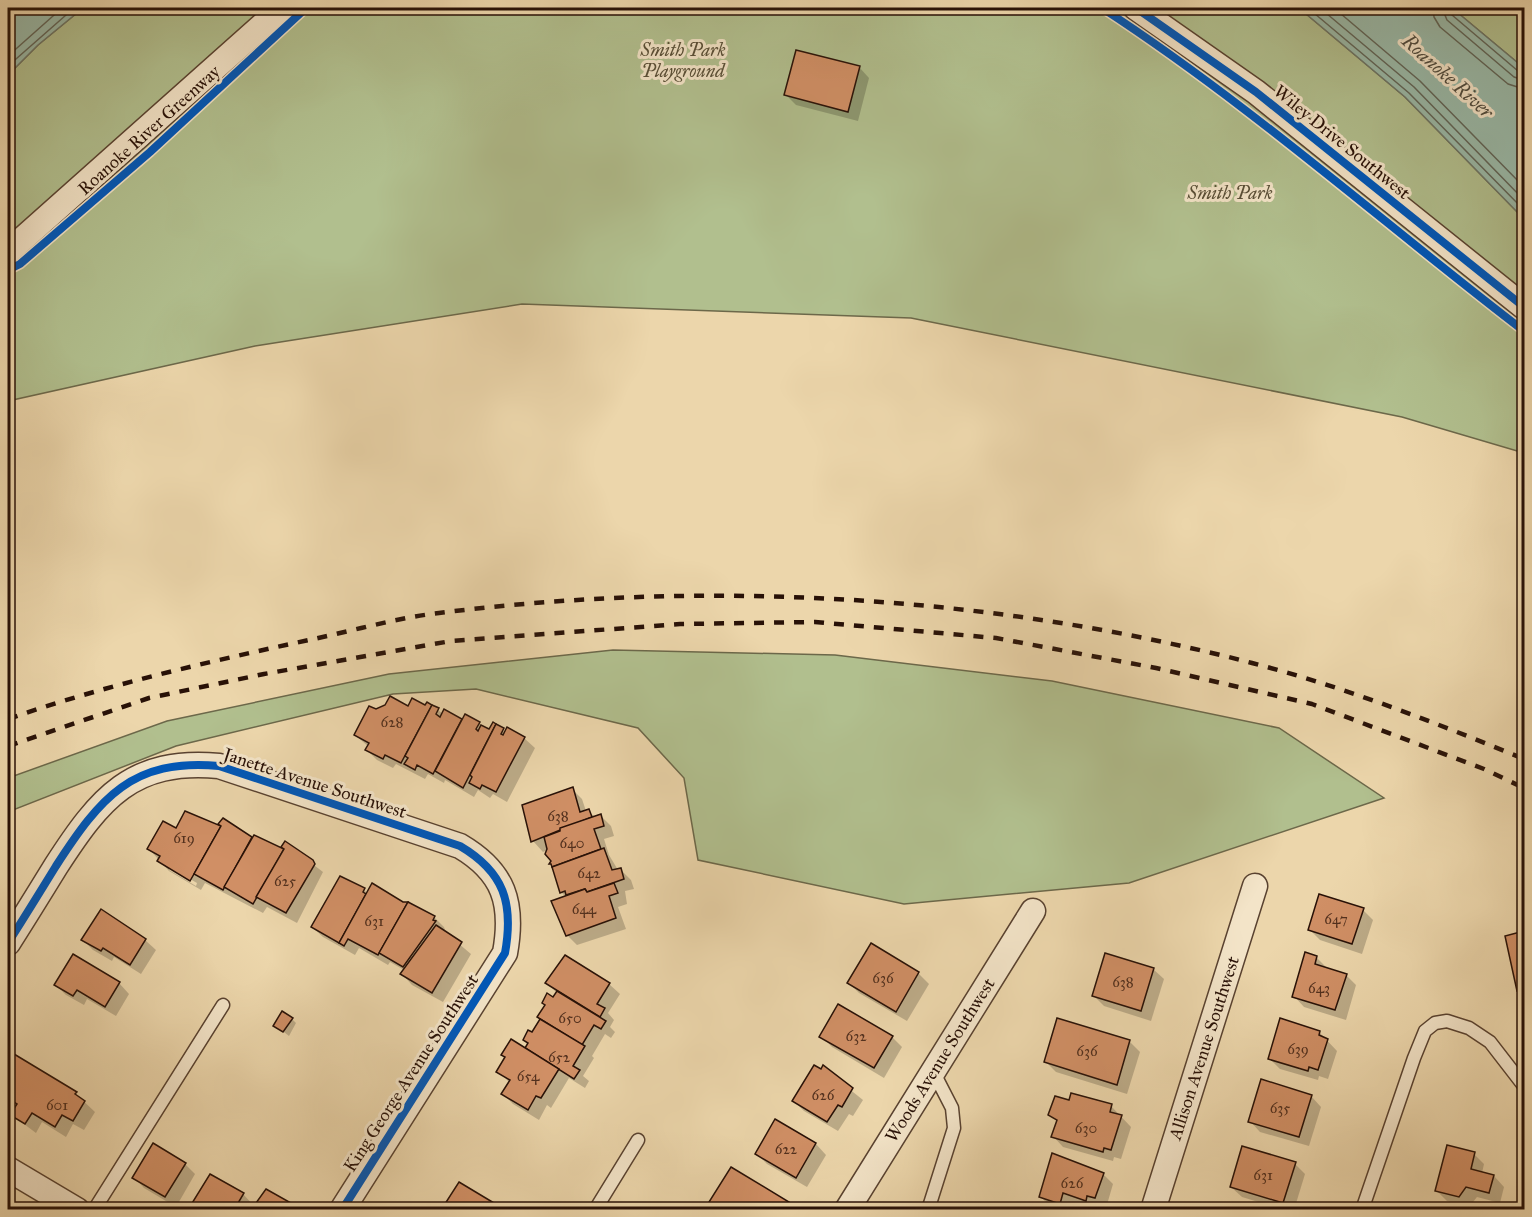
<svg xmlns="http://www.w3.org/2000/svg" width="1532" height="1217" font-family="'IM FELL Great Primer',serif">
<rect width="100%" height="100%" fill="#ecd6ab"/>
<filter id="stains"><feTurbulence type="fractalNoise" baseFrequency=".00333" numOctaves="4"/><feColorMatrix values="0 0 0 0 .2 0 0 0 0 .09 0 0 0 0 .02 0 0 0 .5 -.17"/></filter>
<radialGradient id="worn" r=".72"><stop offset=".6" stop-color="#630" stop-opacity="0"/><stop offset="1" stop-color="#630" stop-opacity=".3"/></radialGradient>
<g fill="#b1bf8e" stroke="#6c684a" stroke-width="1.5">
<path d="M83 8H1299L1405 97 1524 219V453L1402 417 911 318 522 304 255 346 8 401V75L38 45Z"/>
<path d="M1452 8H1524V68Z"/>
<path d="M613 650 835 655 1052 681 1279 728 1384 798 1129 883 904 904 698 860 684 778 638 728 476 689 393 694 176 746 8 812V778L167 721 389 674Z"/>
</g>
<g fill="#99b9a8" stroke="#6c7668" stroke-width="1.5">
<path d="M8 8H83L38 45 8 75Z"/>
<path d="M1299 8H1452L1524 68V219L1405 97Z"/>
</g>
<g fill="#0003" fill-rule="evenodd">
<path d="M859 67 869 78 858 121 796 105 786 95Z"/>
<path d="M413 700 438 710 443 714 445 711 463 721 479 723 490 731 493 724 506 733 524 738 535 748 507 802 493 794 490 798 478 790 474 797 445 780 444 783 428 774 425 779 396 764 393 768 377 760 367 750 369 747 355 735 376 711 409 708Z"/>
<path d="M572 789 582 799 586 811 596 817 601 816 611 826 614 836 604 839 609 855 618 870 620 869 631 880 634 889 625 891 627 904 618 907 626 929 577 945 567 935 566 897 561 892V882L547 853 549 849 543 852 533 841Z"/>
<path d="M223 820 253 839 282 849 285 843 323 872 297 923 267 907 263 913 205 883 201 890 169 871 149 849 176 830 219 826ZM169 867 197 883 196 886 169 870Z"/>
<path d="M364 890 368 894 434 917 444 927 446 933 471 954 443 1002 412 985 402 974 404 970 390 962 388 965 359 948 355 955 323 937 312 927Z"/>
<path d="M1363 910 1373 920 1362 954 1320 940 1310 930Z"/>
<path d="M102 911 145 940 156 950 141 974 114 957 112 961 93 950 83 940Z"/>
<path d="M1524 933V996L1519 990 1507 937Z"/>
<path d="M872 945 919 974 929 984 907 1021 859 993 849 983Z"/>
<path d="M1306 954 1317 958 1327 968 1346 975 1356 985 1346 1020 1304 1007 1294 996Z"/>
<path d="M1153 969 1164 979 1151 1021 1104 1006 1094 996Z"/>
<path d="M119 983 129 994 116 1016 87 999 84 1005 66 995 56 985Z"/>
<path d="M547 983 609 984 620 994 608 1013 614 1020 610 1027 615 1032 611 1038 605 1034 592 1056 594 1058 583 1076 589 1081 585 1088 569 1078 551 1108 547 1105 539 1120 513 1104 503 1094 510 1083 498 1071 526 1050 557 993Z"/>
<path d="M292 1019 296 1023 289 1036 275 1025Z"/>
<path d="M1319 1032 1337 1051 1328 1079 1319 1076 1318 1080 1280 1069 1270 1059Z"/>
<path d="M821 1036 892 1037 902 1047 884 1078 832 1047Z"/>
<path d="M1129 1041 1140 1052 1127 1094 1056 1072 1046 1062Z"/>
<path d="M15 1056 76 1094 95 1112 84 1130 73 1124 66 1137 42 1122 36 1133 12 1115 17 1107 8 1101V1067Z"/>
<path d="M823 1068 863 1100 853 1116 849 1114 838 1131 804 1111 794 1101Z"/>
<path d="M1311 1096 1321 1107 1309 1146 1260 1132 1250 1121Z"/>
<path d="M1070 1102 1111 1106 1131 1127 1121 1159 1114 1157 1113 1161 1063 1147 1053 1136 1058 1122 1050 1115Z"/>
<path d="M776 1121 816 1144 826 1155 807 1187 767 1164 757 1154Z"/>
<path d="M1474 1154 1484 1164 1482 1173 1494 1176 1504 1187 1500 1203 1477 1197 1469 1207 1447 1201 1436 1190Z"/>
<path d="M185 1164 195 1174 176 1207 144 1188 134 1177Z"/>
<path d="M1295 1164 1305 1174 1294 1210H1284L1242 1197 1231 1187Z"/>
<path d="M732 1169 788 1203 794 1210H718L711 1202Z"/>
<path d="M1103 1174 1113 1184 1106 1208 1098 1205 1095 1210 1074 1202 1071 1210H1058L1051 1207 1041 1197Z"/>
<path d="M210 1176 243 1194 255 1207 290 1204 296 1210H192Z"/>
</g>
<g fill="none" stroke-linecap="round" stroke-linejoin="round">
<g stroke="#606558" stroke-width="1.5">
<path d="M1308 8 1409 93 1524 210"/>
<path d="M1320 8 1414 87 1524 200"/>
<path d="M1334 8 1420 81 1524 187"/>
<path d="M1433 8 1434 17 1440 27 1508 84 1524 89"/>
<path d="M1442 8 1447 20 1514 77 1524 80"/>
<path d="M1449 8 1452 15 1518 71 1524 72"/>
<path d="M8 56 62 8"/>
<path d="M8 66 74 8"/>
</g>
</g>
<g fill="#d08f65" stroke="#281107" stroke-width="1.5">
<path d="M796 50 860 66 848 112 784 95Z"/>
<path d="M390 696 408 706 412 698 425 705 427 702 432 705 401 763 385 755 383 759 365 750 369 743 354 735 369 706 376 709 385 705Z"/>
<path d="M432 705 439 708 436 714 440 717 444 709 462 719 433 774 417 765 415 770 404 764 408 758 405 756Z"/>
<path d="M465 714 480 722 476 729 478 731 481 725 489 729 493 722 496 724 463 788 435 771Z"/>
<path d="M496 724 504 728 501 734 503 735 507 727 525 737 496 792 482 785 480 789 469 783 472 777 470 775Z"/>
<path d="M573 787 580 812 589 809 592 817 531 842 522 805Z"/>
<path d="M185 811 221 826 190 881 157 861 160 856 147 849 163 821 176 828Z"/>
<path d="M601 814 604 826 594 829 601 849 552 867 551 864H549L551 861 545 854 547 849 544 837 560 831V828Z"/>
<path d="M223 818 252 837 223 890 194 874 221 826 218 824Z"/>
<path d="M254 835 284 849 253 904 224 887Z"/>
<path d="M285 841 313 860 315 864 286 913 256 897 284 849 281 847Z"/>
<path d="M604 848 612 870 621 868 624 879 587 892 585 889 566 895 565 891 560 893 552 867Z"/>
<path d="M340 876 365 888 363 892 366 894 339 943 311 927Z"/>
<path d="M372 883 403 902H408L378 955 348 939 344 946 339 943Z"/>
<path d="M614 883 618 893 609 896 616 918 566 936 551 901 585 889 587 892Z"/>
<path d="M1319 894 1364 908 1352 944 1308 930Z"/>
<path d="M408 902 435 916 433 920 436 921 403 967 379 953Z"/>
<path d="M101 909 146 939 130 965 103 948 101 951 81 940Z"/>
<path d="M436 925 462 942 432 993 400 974Z"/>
<path d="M1524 931V989L1517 991 1505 936Z"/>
<path d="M871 943 919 972 896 1012 847 983Z"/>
<path d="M1305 952 1317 956 1315 964 1347 974 1335 1010 1292 997Z"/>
<path d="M1105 953 1154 968 1141 1011 1092 996Z"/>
<path d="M73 954 120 982 105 1007 77 990 73 996 54 985Z"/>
<path d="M565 955 610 983 597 1004 605 1008 600 1017 545 983Z"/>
<path d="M557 991 606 1021 601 1029 594 1025 582 1045 537 1017 545 1005 542 1003 547 993 553 997Z"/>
<path d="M838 1004 893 1036 874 1068 819 1037Z"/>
<path d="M282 1011 293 1018 283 1032 273 1026Z"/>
<path d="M1057 1018 1130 1040 1117 1085 1044 1062Z"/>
<path d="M1280 1018 1320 1031 1319 1035 1328 1039 1318 1070 1309 1067 1308 1071 1268 1059Z"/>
<path d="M540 1019 585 1046 573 1066 580 1070 574 1079 525 1048 528 1043 523 1040 528 1030 532 1032Z"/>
<path d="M511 1039 559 1069 541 1098 536 1096 528 1110 501 1094 510 1080 496 1072 505 1057 501 1055Z"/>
<path d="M14 1054 77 1092 75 1094 85 1101 73 1121 62 1115 55 1127 32 1113 25 1124 10 1115 17 1104 8 1098V1065Z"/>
<path d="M814 1065 821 1069 823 1065 853 1088 842 1107 838 1105 827 1122 792 1101Z"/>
<path d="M1261 1079 1312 1095 1299 1137 1248 1122Z"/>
<path d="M1071 1093 1112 1104 1110 1112 1122 1115 1111 1150 1104 1148 1103 1152 1051 1137 1057 1120 1048 1115 1055 1096 1069 1100Z"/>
<path d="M775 1119 816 1143 796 1178 755 1154Z"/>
<path d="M153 1143 186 1163 165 1197 132 1178Z"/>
<path d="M1447 1145 1475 1152 1471 1169 1494 1175 1489 1193 1466 1187 1459 1197 1435 1191Z"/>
<path d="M1242 1146 1296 1162 1283 1203 1230 1187Z"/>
<path d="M1052 1153 1104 1173 1095 1198 1087 1196 1086 1201 1063 1193 1060 1204 1039 1197Z"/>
<path d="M731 1167 789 1202 785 1210H722L709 1202Z"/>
<path d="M210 1174 244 1193 234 1210 189 1208Z"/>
<path d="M459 1182 504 1209V1210H441Z"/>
<path d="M266 1189 291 1203 287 1210H251Z"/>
</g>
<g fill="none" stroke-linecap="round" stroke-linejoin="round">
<g stroke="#594230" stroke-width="15">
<g id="service">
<path d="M94 1210 223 1005"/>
<path d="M595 1210 638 1140"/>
<path d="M928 1210 954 1128 952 1108 933 1071"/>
<path d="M1362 1210 1414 1058 1425 1031 1435 1023 1447 1021 1469 1028 1490 1042 1524 1086"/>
</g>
</g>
<g stroke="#594230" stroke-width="27">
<g id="minor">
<path d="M1136 8 1256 92 1524 307"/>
<path d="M8 252 282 8"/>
<path d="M8 943C24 918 40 892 56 866 100 798 132 758 219 766L460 846C504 872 514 903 505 953L342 1210"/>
<path d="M8 1169 77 1210"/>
<path d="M847 1210 1033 911"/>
<path d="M1153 1210 1255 886"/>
</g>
</g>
<use href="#service" stroke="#f3e4c8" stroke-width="12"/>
<use href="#minor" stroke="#f3e4c8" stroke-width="24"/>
<g stroke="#281107" stroke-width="4.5" stroke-dasharray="10 10" stroke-linecap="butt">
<path d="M8 719C106 685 207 662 309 640 352 631 396 618 439 613 706 579 992 595 1252 663 1345 687 1436 723 1524 759"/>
<path d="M8 746 149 698 264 674 451 641 680 624 815 622 996 638 1156 668 1312 704 1484 769 1524 788"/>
</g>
<g stroke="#f3e4c8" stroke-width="11">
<g id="cycleway">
<path d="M1102 8C1251 105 1383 223 1524 331"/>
<path d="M1136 8 1256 92 1524 307"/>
<path d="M8 270 20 264 150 152 306 8"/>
<path d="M8 943C24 918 40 892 56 866 100 798 132 758 219 766L460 846C504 872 514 903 505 953L342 1210"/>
</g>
</g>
<use href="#cycleway" stroke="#0057b8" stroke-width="8"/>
</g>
<g text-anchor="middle" stroke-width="6" stroke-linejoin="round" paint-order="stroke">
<g font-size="15" fill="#52301e">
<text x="392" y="727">628</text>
<text x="558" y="821">638</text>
<text x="184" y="843">619</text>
<text x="572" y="848">640</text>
<text x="589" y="878">642</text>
<text x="285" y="886">625</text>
<text x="584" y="914">644</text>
<text x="1336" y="924">647</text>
<text x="374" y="926">631</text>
<text x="883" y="983">636</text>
<text x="1123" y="987">638</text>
<text x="1319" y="993">643</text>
<text x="570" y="1023">650</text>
<text x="856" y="1041">632</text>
<text x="1298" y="1054">639</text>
<text x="1087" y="1056">636</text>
<text x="559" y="1062">652</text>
<text x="528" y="1081">654</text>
<text x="823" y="1100">626</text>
<text x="57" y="1110">601</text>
<text x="1280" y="1113">635</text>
<text x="1086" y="1133">630</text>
<text x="786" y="1154">622</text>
<text x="1263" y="1180">631</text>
<text x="1072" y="1188">626</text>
</g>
<g font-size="18" font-style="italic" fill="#584e36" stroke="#f3e4c8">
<text x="683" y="56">Smith Park<tspan x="683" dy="21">Playground</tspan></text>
<text x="1230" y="199">Smith Park</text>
</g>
<g font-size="18" fill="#281107" stroke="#f3e4c8">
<text transform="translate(149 130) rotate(-42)" y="6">Roanoke River Greenway</text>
<text transform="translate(1342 142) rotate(39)" y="6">Wiley Drive Southwest</text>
<text transform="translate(315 783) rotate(18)" y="6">Janette Avenue Southwest</text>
<text transform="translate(1204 1048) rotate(-72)" y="6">Allison Avenue Southwest</text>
<text transform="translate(940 1060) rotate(-58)" y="6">Woods Avenue Southwest</text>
<text transform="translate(411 1073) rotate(-57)" y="6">King George Avenue Southwest</text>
</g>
<g font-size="20" font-style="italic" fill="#504c3f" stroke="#f3e4c8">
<text transform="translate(1448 76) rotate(42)" y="7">Roanoke River</text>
</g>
</g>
<rect width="1532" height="1217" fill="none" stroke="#ecd6ab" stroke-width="30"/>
<rect x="9" y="9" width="1514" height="1199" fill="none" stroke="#281107" stroke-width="3"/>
<rect x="15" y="15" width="1502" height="1187" fill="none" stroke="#281107" stroke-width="1.5"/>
<rect width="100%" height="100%" filter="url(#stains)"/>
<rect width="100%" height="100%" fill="url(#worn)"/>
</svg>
